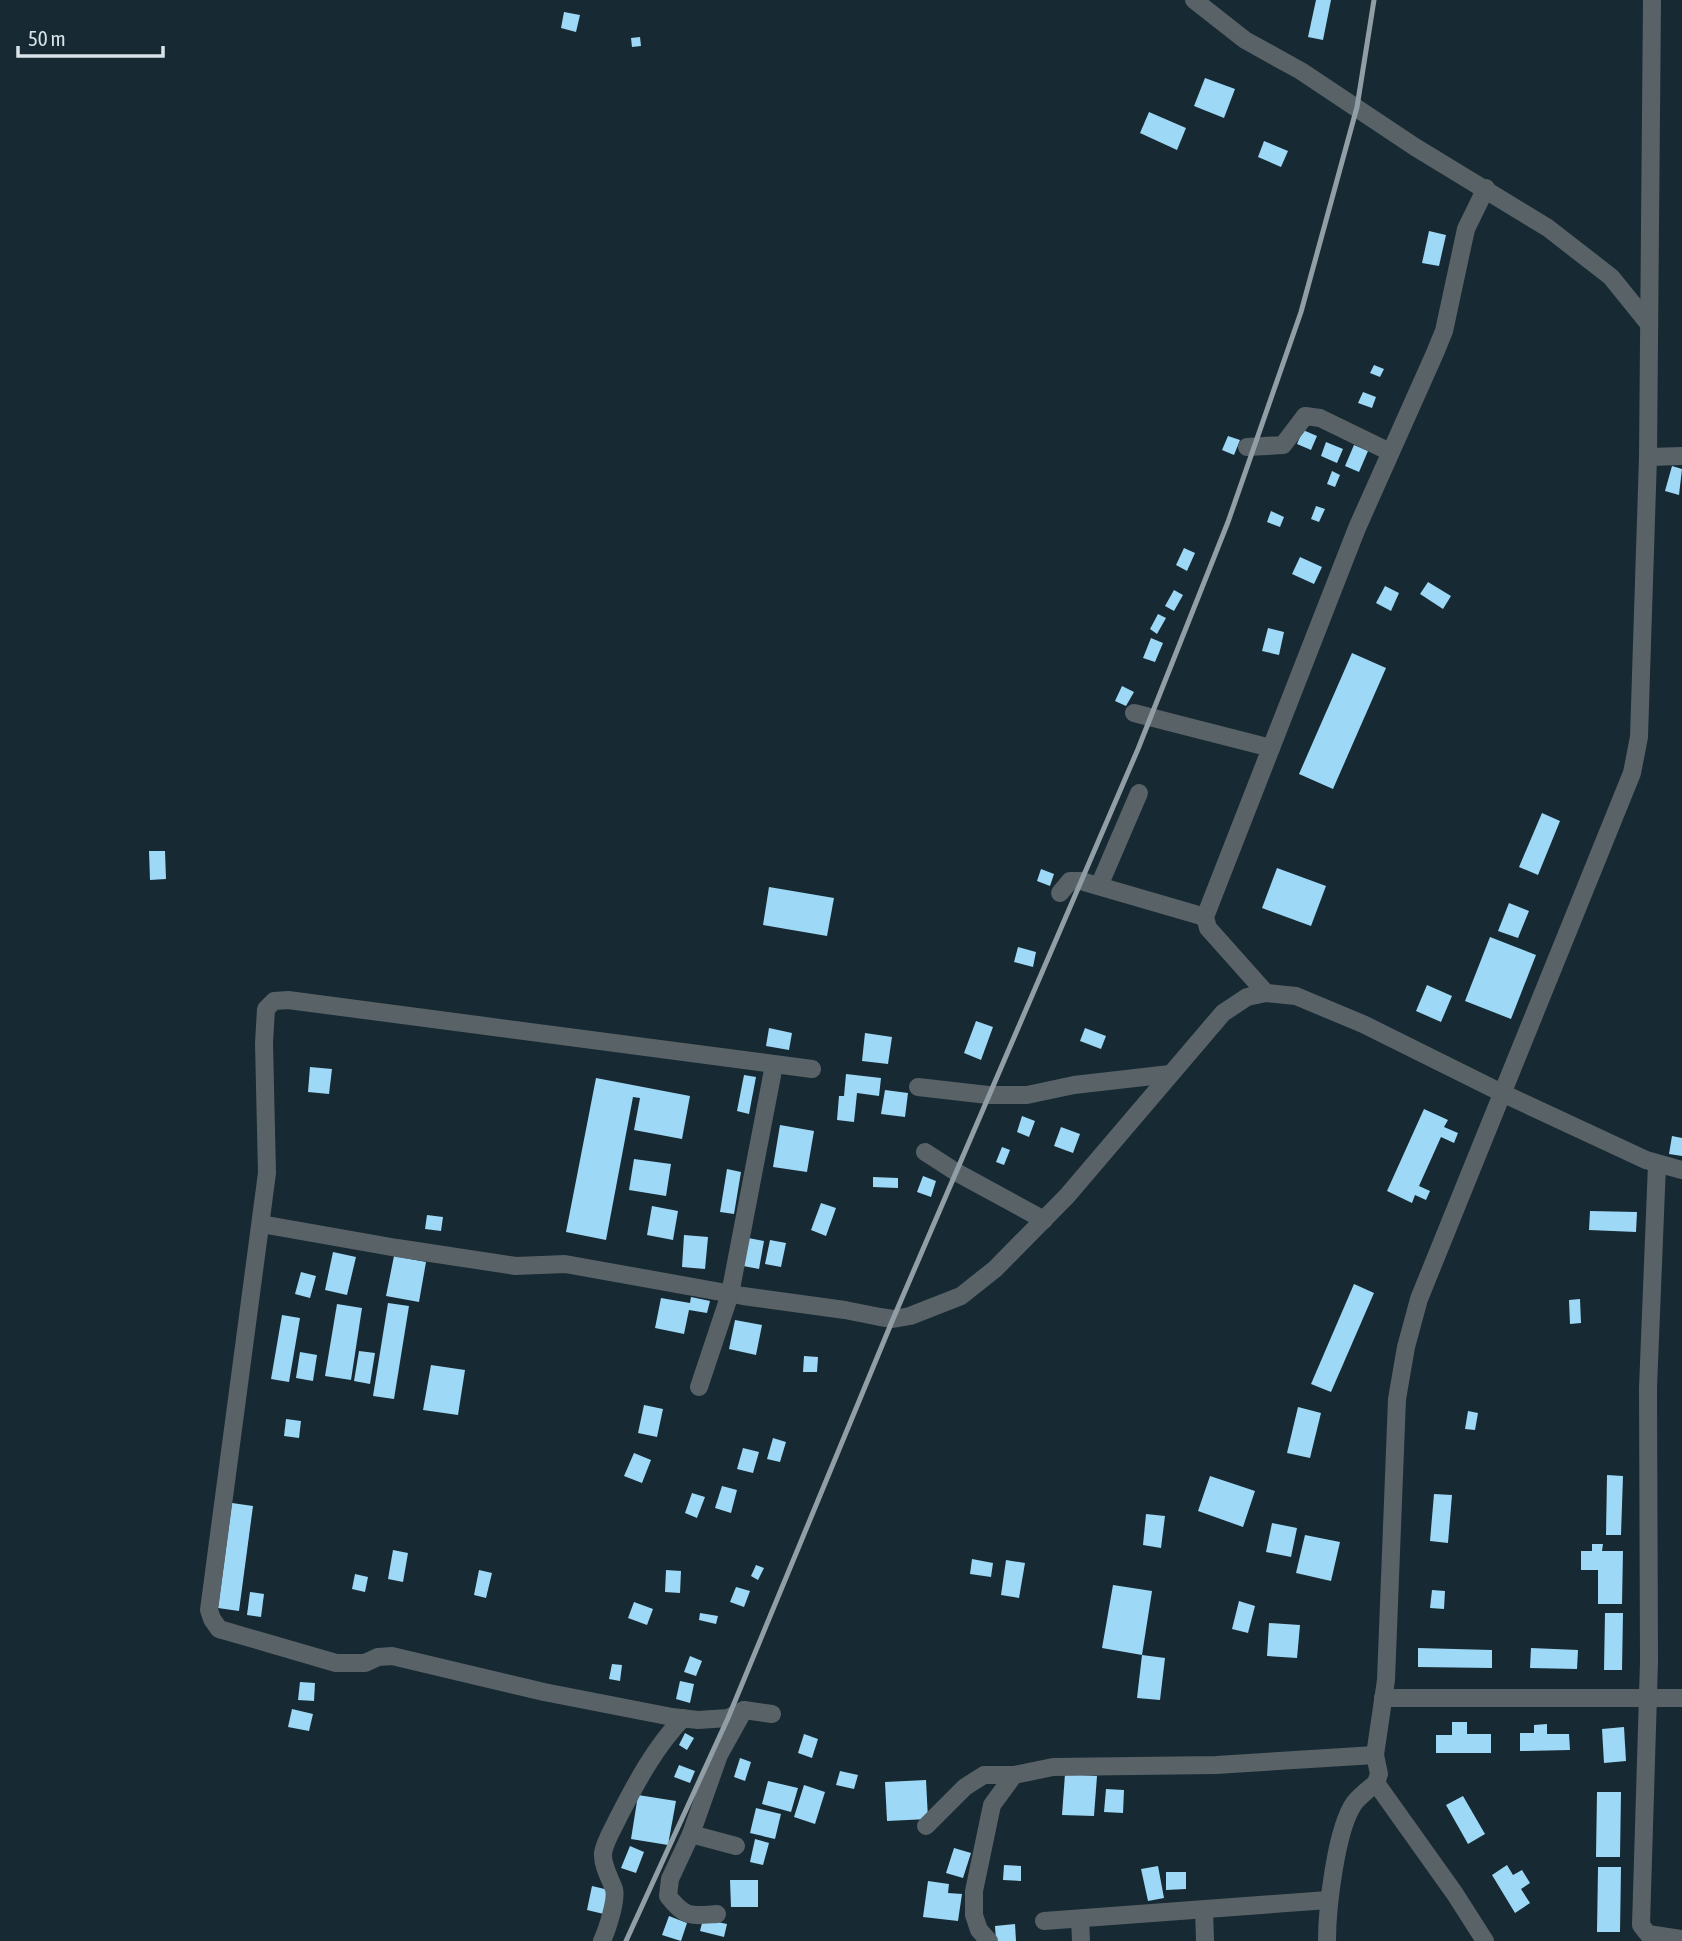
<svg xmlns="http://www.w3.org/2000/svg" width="1682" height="1941" font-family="'Asap Condensed',sans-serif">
<rect width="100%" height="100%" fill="#172932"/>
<g fill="#9ed8f7">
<path d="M1316 0H1331L1323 40 1308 37Z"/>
<path d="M564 12 580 15 576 32 561 28Z"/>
<path d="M640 37 641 46 632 47 631 38Z"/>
<path d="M1205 78 1235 89 1224 118 1194 106Z"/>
<path d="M1149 112 1186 128 1177 150 1140 133Z"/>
<path d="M1264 141 1288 151 1281 167 1258 157Z"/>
<path d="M1429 231 1446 235 1439 266 1422 263Z"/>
<path d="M1374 365 1384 369 1380 377 1370 373Z"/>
<path d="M1363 392 1376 397 1372 408 1358 403Z"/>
<path d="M1303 430 1317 436 1311 450 1297 444Z"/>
<path d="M1228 436 1240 440 1234 455 1222 450Z"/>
<path d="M1326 442 1343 449 1337 463 1321 456Z"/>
<path d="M1354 445 1368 451 1359 472 1345 466Z"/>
<path d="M1672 466 1682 469 1679 495 1665 491Z"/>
<path d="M1332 471 1340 475 1335 487 1327 484Z"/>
<path d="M1316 506 1325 509 1319 522 1311 519Z"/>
<path d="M1271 511 1284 517 1280 527 1267 522Z"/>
<path d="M1184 548 1195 553 1187 571 1176 565Z"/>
<path d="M1300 557 1322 567 1314 584 1292 574Z"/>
<path d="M1428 582 1451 596 1443 609 1420 594Z"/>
<path d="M1385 586 1399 593 1391 611 1376 603Z"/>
<path d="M1174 590 1183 595 1174 611 1165 606Z"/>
<path d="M1158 614 1166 618 1157 634 1150 629Z"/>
<path d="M1268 628 1284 632 1279 655 1262 651Z"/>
<path d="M1151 638 1163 643 1155 662 1143 658Z"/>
<path d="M1352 653 1386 668 1333 789 1299 774Z"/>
<path d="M1122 686 1134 692 1126 706 1115 701Z"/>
<path d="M1542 813 1560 821 1538 875 1519 867Z"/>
<path d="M149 851H165L166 879 150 880Z"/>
<path d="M1277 868 1326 886 1311 926 1262 908Z"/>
<path d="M1041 869 1054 874 1050 886 1037 881Z"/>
<path d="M769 887 834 898 827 936 763 925Z"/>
<path d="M1509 903 1529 911 1518 938 1498 931Z"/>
<path d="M1490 937 1536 955 1511 1019 1465 1001Z"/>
<path d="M1018 947 1036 952 1033 967 1014 962Z"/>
<path d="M1427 985 1452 996 1441 1022 1416 1011Z"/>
<path d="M976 1021 993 1027 981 1060 964 1053Z"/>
<path d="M769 1028 792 1033 789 1050 766 1046Z"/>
<path d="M1085 1028 1106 1036 1101 1049 1080 1041Z"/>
<path d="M865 1033 892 1037 888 1064 862 1061Z"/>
<path d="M310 1067 332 1069 329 1094 308 1092Z"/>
<path d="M846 1074 881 1078 879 1096 857 1093 854 1122 837 1120 839 1096H844Z"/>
<path d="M744 1075 756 1077 749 1114 737 1111Z"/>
<path d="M596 1078 690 1096 682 1139 634 1130 640 1098 633 1097 606 1240 566 1232Z"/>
<path d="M885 1090 908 1093 905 1117 881 1114Z"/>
<path d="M1424 1109 1448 1120 1444 1127 1458 1133 1454 1143 1441 1137 1419 1186 1430 1191 1426 1200 1415 1195 1412 1203 1387 1191Z"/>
<path d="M1022 1116 1035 1121 1029 1137 1017 1132Z"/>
<path d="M780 1125 814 1131 807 1172 773 1167Z"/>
<path d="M1061 1127 1080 1134 1073 1153 1054 1146Z"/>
<path d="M1672 1136 1682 1138V1156L1669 1154Z"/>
<path d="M1002 1147 1010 1150 1004 1165 996 1162Z"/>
<path d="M634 1159 671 1164 666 1196 629 1190Z"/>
<path d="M727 1169 741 1172 734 1214 720 1212Z"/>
<path d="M923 1176 936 1181 931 1197 917 1192Z"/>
<path d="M873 1177 898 1178V1188L873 1187Z"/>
<path d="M821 1203 836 1208 826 1236 811 1230Z"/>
<path d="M652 1206 678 1211 673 1240 647 1235Z"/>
<path d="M1590 1211 1637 1212 1636 1232 1589 1230Z"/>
<path d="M427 1215 443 1217 441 1231 425 1229Z"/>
<path d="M684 1235 708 1237 705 1269 682 1267Z"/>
<path d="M743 1237 764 1241 759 1269 738 1265Z"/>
<path d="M770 1240 786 1243 781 1267 765 1264Z"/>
<path d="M333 1252 356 1257 347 1295 325 1290Z"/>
<path d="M394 1256 426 1262 419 1302 386 1296Z"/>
<path d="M301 1272 316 1276 310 1298 295 1294Z"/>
<path d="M1354 1284 1374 1293 1331 1392 1311 1384Z"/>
<path d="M691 1297 710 1301 707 1313 689 1310 684 1334 655 1328 661 1298 690 1303Z"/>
<path d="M1580 1299 1581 1323 1570 1324 1569 1300Z"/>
<path d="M388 1303 409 1306 394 1399 373 1396Z"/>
<path d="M337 1304 362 1308 351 1380 325 1376Z"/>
<path d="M282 1315 300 1318 289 1382 271 1379Z"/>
<path d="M735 1320 762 1325 756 1355 729 1349Z"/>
<path d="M359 1351 375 1353 370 1384 354 1381Z"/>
<path d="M300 1352 317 1355 313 1381 296 1378Z"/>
<path d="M804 1356 818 1357 817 1372H803Z"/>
<path d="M431 1365 465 1370 458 1415 423 1410Z"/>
<path d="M644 1405 663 1409 657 1437 638 1433Z"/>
<path d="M1298 1407 1321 1413 1310 1458 1287 1453Z"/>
<path d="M1468 1411 1478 1413 1475 1430 1465 1429Z"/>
<path d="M286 1419 301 1421 299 1438 284 1436Z"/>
<path d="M773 1438 786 1442 780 1462 767 1459Z"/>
<path d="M743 1448 759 1452 753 1473 737 1469Z"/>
<path d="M634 1453 651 1460 642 1483 624 1476Z"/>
<path d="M1607 1475 1623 1476 1621 1535H1606Z"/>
<path d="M1210 1476 1255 1491 1243 1527 1198 1511Z"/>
<path d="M722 1486 737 1490 731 1513 715 1508Z"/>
<path d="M692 1493 705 1497 697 1518 685 1513Z"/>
<path d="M1434 1494 1452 1495 1448 1543 1430 1541Z"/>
<path d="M232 1503 253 1506 239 1611 218 1608Z"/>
<path d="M1146 1514 1165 1516 1161 1548 1143 1545Z"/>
<path d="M1272 1523 1297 1528 1291 1557 1266 1552Z"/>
<path d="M1305 1535 1340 1542 1331 1581 1296 1573Z"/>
<path d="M1592 1544H1603L1602 1551H1623L1622 1604H1598V1570H1581V1551H1592Z"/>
<path d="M393 1550 408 1553 403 1582 388 1579Z"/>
<path d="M972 1559 993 1563 991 1577 970 1574Z"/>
<path d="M1006 1560 1025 1563 1019 1598 1001 1595Z"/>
<path d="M756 1565 764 1568 758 1580 751 1576Z"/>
<path d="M479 1570 492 1573 486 1598 474 1595Z"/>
<path d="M666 1570 681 1571 680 1593 665 1592Z"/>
<path d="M355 1574 368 1577 365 1592 352 1589Z"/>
<path d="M1113 1585 1152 1591 1142 1655 1102 1648Z"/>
<path d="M736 1587 750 1591 744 1607 730 1602Z"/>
<path d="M1432 1590 1445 1591 1444 1609 1430 1608Z"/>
<path d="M250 1592 264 1594 261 1617 247 1615Z"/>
<path d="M1239 1601 1255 1606 1248 1633 1232 1629Z"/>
<path d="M634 1602 653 1609 647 1625 628 1618Z"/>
<path d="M700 1613 718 1616 716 1624 699 1620Z"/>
<path d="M1605 1613H1623L1622 1670H1604Z"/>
<path d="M1269 1623 1300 1625 1297 1658 1267 1656Z"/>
<path d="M1418 1648 1492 1650V1668L1418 1667Z"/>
<path d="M1531 1648 1578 1650 1577 1669 1530 1668Z"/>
<path d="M1142 1655 1165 1658 1160 1700 1137 1698Z"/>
<path d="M690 1656 702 1661 696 1676 684 1672Z"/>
<path d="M612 1664 622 1665 620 1681 609 1679Z"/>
<path d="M680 1681 694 1684 690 1703 676 1699Z"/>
<path d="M300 1682 315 1683 314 1701 298 1700Z"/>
<path d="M292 1709 313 1714 309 1731 288 1727Z"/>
<path d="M1452 1722H1467V1734H1491V1753H1436V1735H1452Z"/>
<path d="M1547 1724V1734H1569L1570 1750 1520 1751V1733H1534V1725Z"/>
<path d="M1624 1727 1626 1761 1604 1763 1602 1729Z"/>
<path d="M685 1733 694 1738 687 1750 679 1745Z"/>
<path d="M804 1734 818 1739 812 1758 798 1753Z"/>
<path d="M740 1758 751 1762 745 1781 734 1777Z"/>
<path d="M679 1765 695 1771 690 1783 674 1777Z"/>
<path d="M840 1771 858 1775 854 1789 836 1785Z"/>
<path d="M1065 1774 1097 1776 1094 1816 1062 1815Z"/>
<path d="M926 1780 928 1819 887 1821 885 1782Z"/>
<path d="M768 1781 798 1788 791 1812 762 1804Z"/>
<path d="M804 1785 825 1792 815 1824 794 1817Z"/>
<path d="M1106 1789 1124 1790 1123 1813 1104 1812Z"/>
<path d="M1597 1792H1621L1620 1857H1596Z"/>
<path d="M638 1795 676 1801 668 1845 631 1839Z"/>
<path d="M1463 1796 1485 1834 1468 1844 1446 1805Z"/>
<path d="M756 1808 781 1814 775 1839 750 1833Z"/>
<path d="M755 1839 769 1843 763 1865 750 1862Z"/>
<path d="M630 1846 644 1852 636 1873 621 1868Z"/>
<path d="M954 1848 971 1853 963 1878 946 1873Z"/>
<path d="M1004 1865 1021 1866V1881L1003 1880Z"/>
<path d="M1507 1865 1513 1875 1522 1870 1530 1883 1521 1889 1530 1903 1515 1913 1492 1875Z"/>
<path d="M1158 1866 1164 1898 1148 1901 1141 1869Z"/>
<path d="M1598 1867H1621L1620 1932H1597Z"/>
<path d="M1166 1872H1186V1889L1166 1890Z"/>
<path d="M730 1880H758V1907H731Z"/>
<path d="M928 1881 949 1884 948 1893 962 1894 958 1921 923 1917Z"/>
<path d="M592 1886 613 1891 608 1915 587 1910Z"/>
<path d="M669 1916 687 1923 681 1941 662 1935Z"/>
<path d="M703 1919 727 1924 724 1937 700 1931Z"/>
<path d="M1015 1924 1016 1941H996L995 1926Z"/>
</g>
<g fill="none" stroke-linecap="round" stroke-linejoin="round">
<g stroke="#596267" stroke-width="18">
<path d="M1194 0 1245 40 1301 71 1415 147 1548 228 1611 277 1649 324"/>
<path d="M1247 447 1283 445 1305 416 1320 418 1390 452"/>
<path d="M1648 457 1682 456"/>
<path d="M1134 713 1271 748"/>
<path d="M1099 886 1139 793"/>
<path d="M1060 893 1070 881H1081L1205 917"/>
<path d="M1266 993 1208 928 1205 917 1357 528 1435 353 1444 331 1466 229 1486 188"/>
<path d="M918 1087 988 1095H1027L1074 1085 1170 1074"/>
<path d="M925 1152 956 1172 1044 1220"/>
<path d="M1657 1164 1648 1388 1649 1662 1641 1925 1648 1934 1682 1939"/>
<path d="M261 1224 397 1248 516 1266 565 1264 743 1296 845 1310 880 1317 893 1319 910 1316 961 1296 995 1269 1067 1196 1223 1013 1247 997 1266 993 1296 996 1363 1024 1502 1093 1646 1160 1682 1170"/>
<path d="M699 1387 730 1294 774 1065"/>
<path d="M1383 1698H1682"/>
<path d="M744 1710 728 1718 698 1720 672 1717 544 1692 392 1656 378 1657 365 1663H336L219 1629 212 1619 209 1610 267 1173 264 1043 266 1009 274 1001 288 1000 812 1069"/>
<path d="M926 1826 965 1787 984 1775H1014"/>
<path d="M691 1834 736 1846"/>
<path d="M1204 1910 1205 1941"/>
<path d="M717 1914C690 1916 685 1918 668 1896L670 1879 691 1834 719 1755 744 1710 772 1714"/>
<path d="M1080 1919 1081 1941"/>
<path d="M1044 1921 1328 1900"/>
<path d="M602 1941C607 1930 617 1900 614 1889 610 1878 602 1865 603 1853 605 1841 613 1829 618 1818 636 1783 655 1747 683 1718"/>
<path d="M989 1941 979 1930 974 1915V1891L992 1805 1014 1775 1053 1767 1216 1765 1375 1755"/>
<path d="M1327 1941C1327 1909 1336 1827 1355 1802 1361 1795 1369 1789 1376 1783"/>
<path d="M1485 1941 1455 1894 1376 1783 1379 1774 1375 1755 1386 1680 1397 1399 1406 1347 1419 1299 1632 773 1639 737 1648 457 1652 0"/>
</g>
<path stroke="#919ea6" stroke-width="5" d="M626 1941 728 1718 893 1319 1138 749 1228 522 1301 312 1357 107 1374 0"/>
</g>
<path d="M18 46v10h145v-10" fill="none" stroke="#d9e4ea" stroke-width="3.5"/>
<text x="28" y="46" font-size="21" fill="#d9e4ea" stroke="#172932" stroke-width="5" paint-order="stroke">50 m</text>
</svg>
